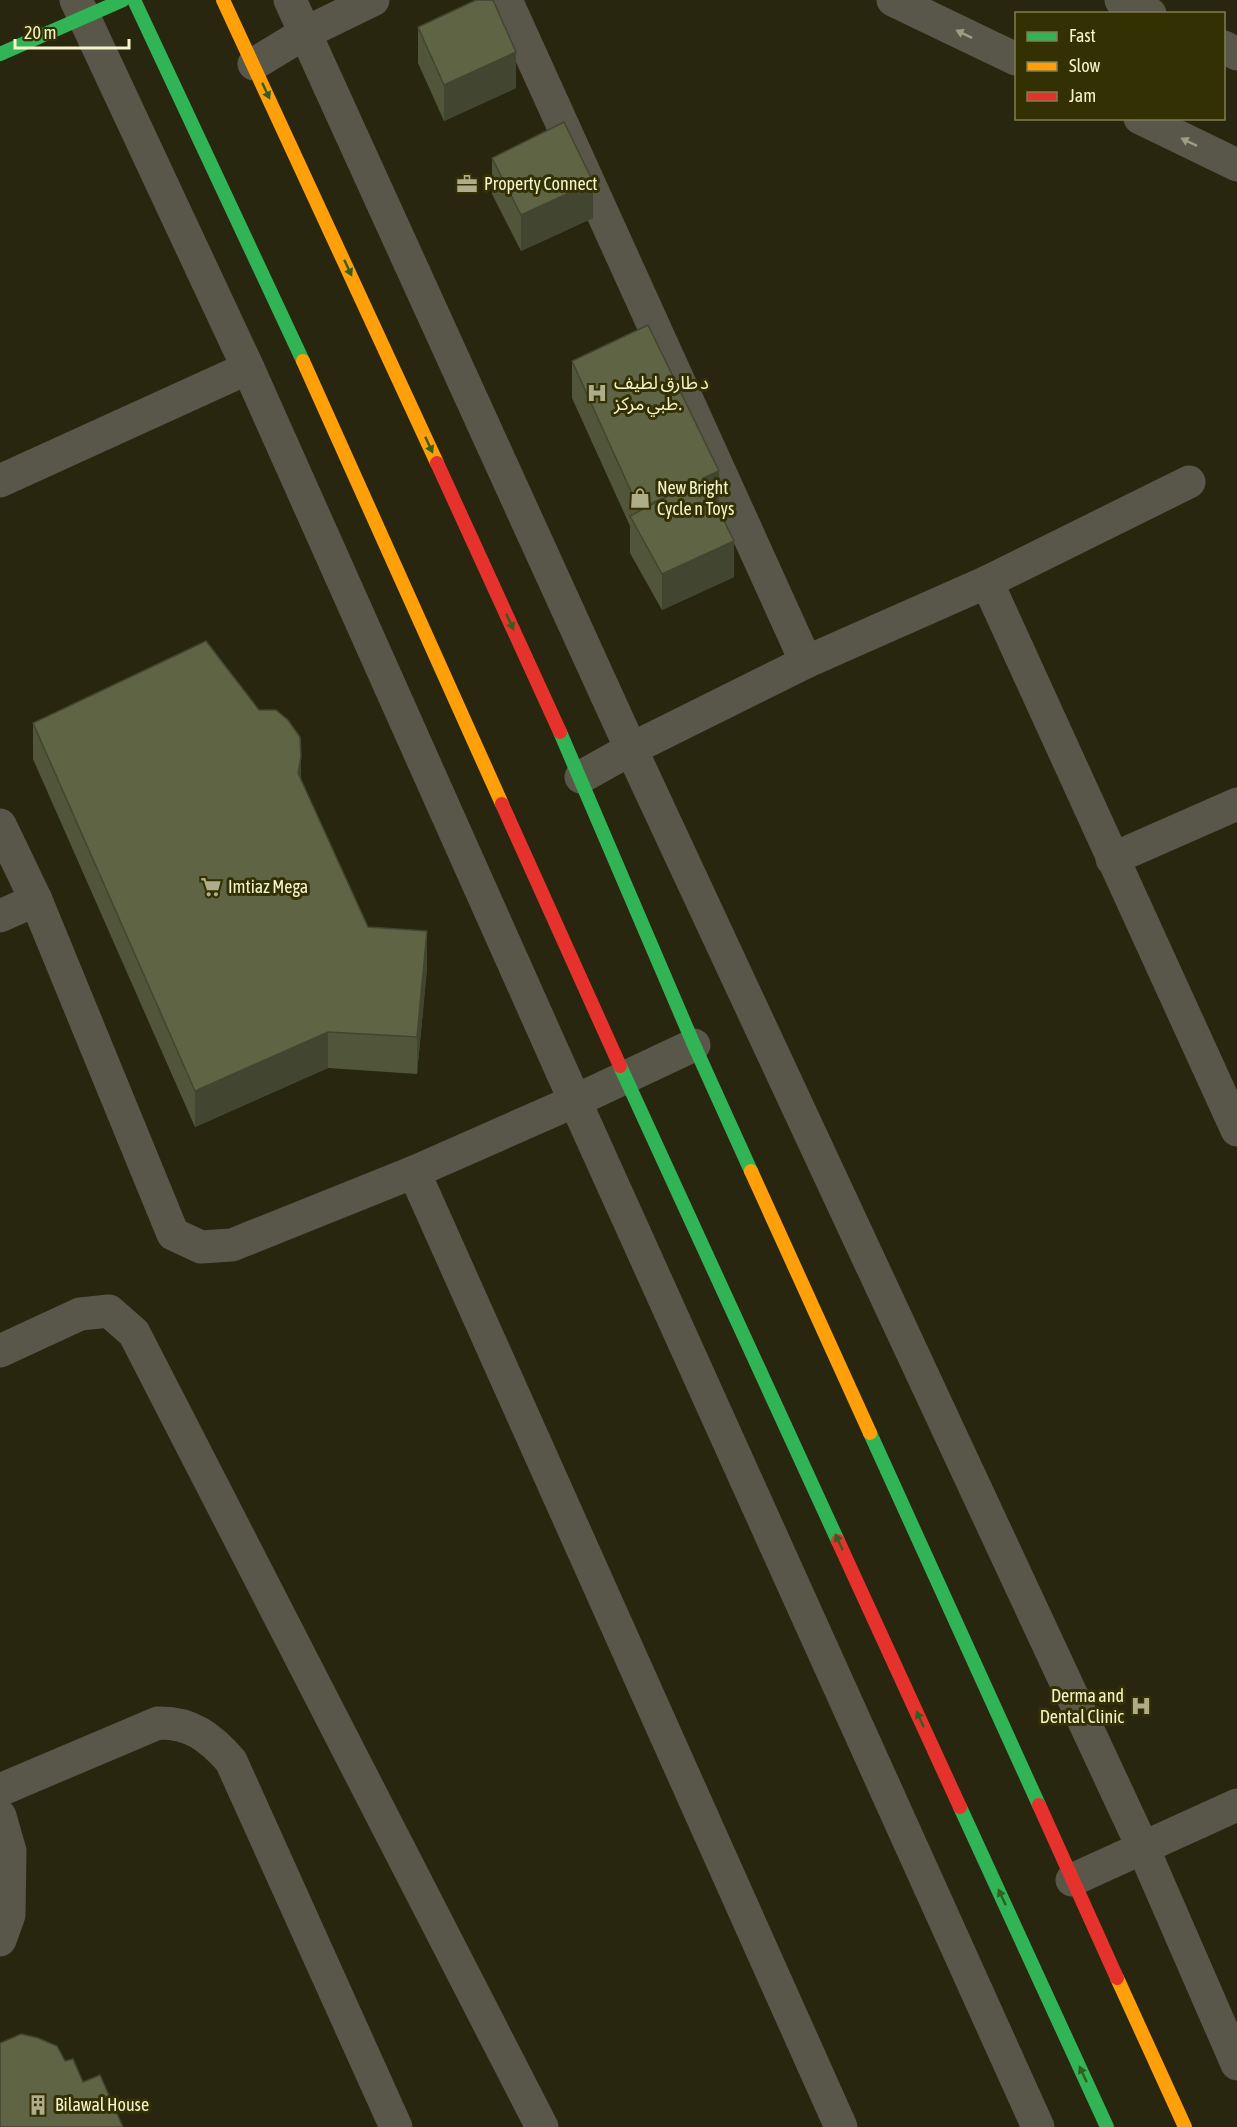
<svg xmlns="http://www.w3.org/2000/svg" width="1237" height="2127" font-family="'Asap Condensed','Noto Sans Arabic',sans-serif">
<rect width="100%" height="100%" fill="#28260e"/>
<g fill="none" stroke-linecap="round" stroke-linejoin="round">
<g stroke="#58574a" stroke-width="33">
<path d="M76 0 248 368 575 1101 1038 2127"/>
<path d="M290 0 631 749 1143 1848 1237 2064"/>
<path d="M506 0 806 662"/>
<path d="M893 0 1016 59"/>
<path d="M1121 0 1150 14"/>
<path d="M1224 47 1237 54"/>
<path d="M254 64 305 33 373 0"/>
<path d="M1140 118 1237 165"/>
<path d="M0 481 248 368"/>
<path d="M987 582 1237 1130"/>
<path d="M581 777 631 749 806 662 987 582 1189 482"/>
<path d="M0 825 36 900 173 1234 201 1247 232 1245 414 1172 575 1101 694 1045"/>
<path d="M1112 859 1237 804"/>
<path d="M0 916 36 900"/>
<path d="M414 1172 841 2127"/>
<path d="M0 1351 80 1314 109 1311 134 1333 542 2127"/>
<path d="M0 1790 158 1723C191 1722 211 1738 231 1761L396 2127"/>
<path d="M0 1816 10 1851 9 1915 0 1940"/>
<path d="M1072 1880 1237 1805"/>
</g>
<g stroke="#30b455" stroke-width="14">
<path d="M134 0 303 361"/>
<path d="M0 54 123 0"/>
<path d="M560 732 694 1045 751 1171"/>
<path d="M620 1066 838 1541"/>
<path d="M870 1433 1039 1805"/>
<path d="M960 1807 1107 2127"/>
</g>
<g stroke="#ff9f0a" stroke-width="14">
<path d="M223 0 437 463"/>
<path d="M303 361 502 804"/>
<path d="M751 1171 870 1433"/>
<path d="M1117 1978 1185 2127"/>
</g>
<g stroke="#e5322d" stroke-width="14">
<path d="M437 463 560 732"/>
<path d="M502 804 620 1066"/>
<path d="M838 1541 960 1807"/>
<path d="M1039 1805 1117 1978"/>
</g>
</g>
<g fill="#51563a">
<path d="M418 27 516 88 444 121 418 63Z"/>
<path d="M492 158 593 218 521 251 492 194Z"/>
<path d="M572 361 719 507 718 508 734 577 662 610 630 553V526L572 398Z"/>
<path d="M33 723 301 780 368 927 427 968 417 1074 328 1068 195 1127 33 759Z"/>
</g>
<g fill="#424630">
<path d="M516 52V88L444 121V85Z"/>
<path d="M593 182V218L521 251V215Z"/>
<path d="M719 471V507L703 515V478Z"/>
<path d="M674 493 639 532V509Z"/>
<path d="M734 541V577L662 610V574Z"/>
<path d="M301 757V794L298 773Z"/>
<path d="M427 931V968L417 1074V1037Z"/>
<path d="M328 1032V1068L195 1127V1091Z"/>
</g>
<g fill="#5e6444" stroke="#424630" stroke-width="1.5">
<path d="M476 0H493L516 52 444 85 418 27Z"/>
<path d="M564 122 593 182 521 215 492 158Z"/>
<path d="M648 325 719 471 703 478 734 541 662 574 630 516 674 493 639 509 572 361Z"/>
<path d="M206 641 259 710H276L288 720 300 737 301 757 298 773 368 927 427 931 417 1037 328 1032 195 1091 33 723Z"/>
<path d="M21 2034 38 2038 57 2046 65 2061 73 2059 83 2082 100 2075 123 2127H0V2043Z"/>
</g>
<defs><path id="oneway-solid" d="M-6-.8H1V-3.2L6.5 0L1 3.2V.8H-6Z" transform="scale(1.5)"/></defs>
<g fill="#9f9e84">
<use href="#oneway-solid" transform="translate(964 34) rotate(-154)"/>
<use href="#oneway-solid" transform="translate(1189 142) rotate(-154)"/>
</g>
<g fill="#325e20">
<use href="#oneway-solid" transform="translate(266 91) rotate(65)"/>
<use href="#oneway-solid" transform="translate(348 268) rotate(65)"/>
<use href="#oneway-solid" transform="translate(429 445) rotate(65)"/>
<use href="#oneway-solid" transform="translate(510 622) rotate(65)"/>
<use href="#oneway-solid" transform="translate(839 1542) rotate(-115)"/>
<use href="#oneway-solid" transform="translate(920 1719) rotate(-115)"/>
<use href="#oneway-solid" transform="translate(1002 1897) rotate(-115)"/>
<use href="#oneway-solid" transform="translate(1083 2074) rotate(-115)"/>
</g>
<defs>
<g id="office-bare" transform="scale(1.62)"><path d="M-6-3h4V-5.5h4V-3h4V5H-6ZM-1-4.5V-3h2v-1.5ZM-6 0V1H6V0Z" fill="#aeac8a" stroke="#333003" stroke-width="2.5" paint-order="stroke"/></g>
<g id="hospital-bare" transform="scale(1.62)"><path d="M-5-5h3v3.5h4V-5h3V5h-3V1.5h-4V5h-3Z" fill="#aeac8a" stroke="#333003" stroke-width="2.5" paint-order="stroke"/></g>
<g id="shop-bare" transform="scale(1.62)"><path d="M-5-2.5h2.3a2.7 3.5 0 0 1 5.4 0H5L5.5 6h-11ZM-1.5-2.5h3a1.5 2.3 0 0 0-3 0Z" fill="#aeac8a" stroke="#333003" stroke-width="2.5" paint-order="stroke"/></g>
<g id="supermarket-bare" transform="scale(1.62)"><path d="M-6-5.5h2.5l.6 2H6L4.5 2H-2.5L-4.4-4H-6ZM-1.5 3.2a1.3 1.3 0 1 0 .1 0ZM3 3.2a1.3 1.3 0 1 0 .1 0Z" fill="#aeac8a" stroke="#333003" stroke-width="2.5" paint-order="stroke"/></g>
<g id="building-bare" transform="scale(1.62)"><path d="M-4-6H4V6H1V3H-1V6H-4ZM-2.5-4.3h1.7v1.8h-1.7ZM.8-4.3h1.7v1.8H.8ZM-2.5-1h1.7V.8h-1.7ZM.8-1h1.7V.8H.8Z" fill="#aeac8a" stroke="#333003" stroke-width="2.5" paint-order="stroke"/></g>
</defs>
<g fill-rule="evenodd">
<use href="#office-bare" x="467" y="184"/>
<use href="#hospital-bare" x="597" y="393"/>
<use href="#shop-bare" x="640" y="498"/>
<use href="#supermarket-bare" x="211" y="887"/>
<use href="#hospital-bare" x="1141" y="1706"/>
<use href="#building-bare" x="38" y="2105"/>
</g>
<g text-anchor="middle" stroke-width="6" stroke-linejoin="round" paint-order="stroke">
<g font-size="18" fill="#f6f4cc" stroke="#333003" text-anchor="start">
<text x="484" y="190">Property Connect</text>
<text x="614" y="389">د طارق لطیف<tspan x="614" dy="21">طبي مرکز.</tspan></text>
<text x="657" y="494">New Bright<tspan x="657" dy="21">Cycle n Toys</tspan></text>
<text x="228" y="893">Imtiaz Mega</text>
<text x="1124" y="1702" text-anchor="end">Derma and<tspan x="1124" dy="21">Dental Clinic</tspan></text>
<text x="55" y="2111">Bilawal House</text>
</g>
</g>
<rect x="1015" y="12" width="210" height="108" fill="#333003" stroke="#817e53" stroke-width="1.5"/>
<rect x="1027" y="32" width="30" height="9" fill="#30b455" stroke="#817e53" stroke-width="1.5"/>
<text x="1069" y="42" font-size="18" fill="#f6f4cc">Fast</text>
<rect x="1027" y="62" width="30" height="9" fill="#ff9f0a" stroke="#817e53" stroke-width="1.5"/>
<text x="1069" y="72" font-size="18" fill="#f6f4cc">Slow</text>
<rect x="1027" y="92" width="30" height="9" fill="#e5322d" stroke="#817e53" stroke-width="1.5"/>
<text x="1069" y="102" font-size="18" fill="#f6f4cc">Jam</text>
<path d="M15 39v9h114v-9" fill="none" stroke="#f6f4cc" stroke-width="3"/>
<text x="24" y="39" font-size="18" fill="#f6f4cc" stroke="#333003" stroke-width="4.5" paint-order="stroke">20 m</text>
</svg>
